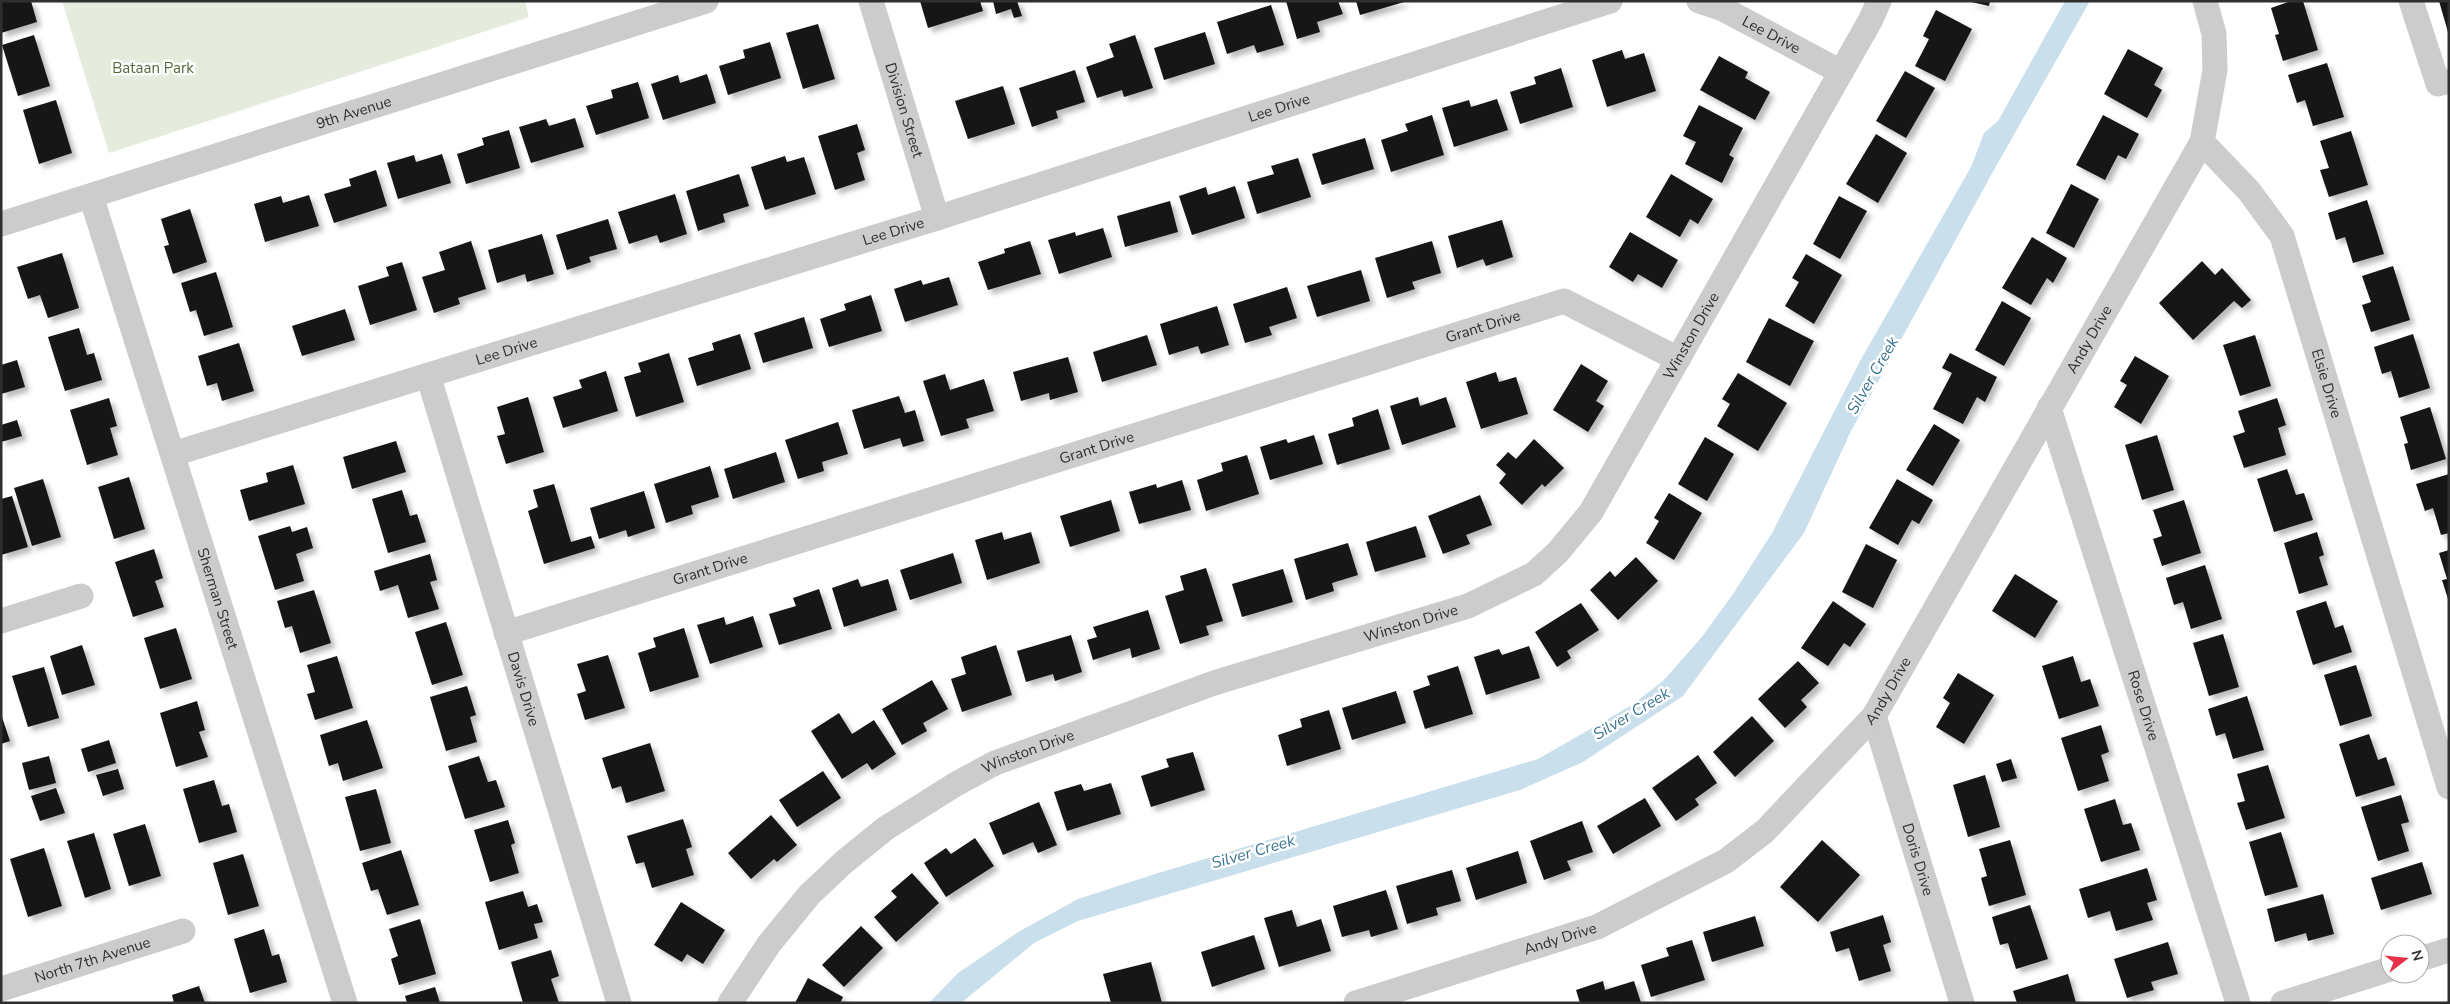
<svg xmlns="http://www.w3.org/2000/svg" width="2450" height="1004" font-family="'Nunito Sans',sans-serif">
<defs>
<filter id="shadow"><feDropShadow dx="4.5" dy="4.5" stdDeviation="2.5" flood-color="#0004"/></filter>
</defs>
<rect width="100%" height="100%" fill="#fff"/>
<path fill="#e6ecdd" d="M62 1H525L529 17 109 153Z"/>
<path fill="#c9e0ec" d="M2065 1H2090L1995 168 1851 431 1804 533 1683 696 1583 762 1520 790 1078 921 1034 943 961 1003H929L958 973 1020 931 1078 899 1155 874 1538 759 1632 705 1663 681 1701 638 1733 594 1772 533 1860 361 1971 167 1984 133 1998 121Z"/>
<g fill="#161616" filter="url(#shadow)">
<path d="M1 1H31L37 22 1 33Z"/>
<path d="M920 1H980L983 11 928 28Z"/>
<path d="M993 1H1017L1022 16 1014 18 1011 9 996 14Z"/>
<path d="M1286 1H1338L1343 14 1317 22 1320 32 1297 39Z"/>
<path d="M1356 1H1404V2L1360 15Z"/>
<path d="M1967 1H1990L1989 6Z"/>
<path d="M2291 1H2303L2318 50 2283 61 2275 35 2279 34 2271 8Z"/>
<path d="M2439 1H2449V32H2448Z"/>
<path d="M1271 5 1284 45 1257 53 1254 45 1227 54 1217 22Z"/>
<path d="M1936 10 1972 29 1945 81 1915 66 1929 39 1923 36Z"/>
<path d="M818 24 835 79 803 89 786 33Z"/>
<path d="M1205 32 1215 64 1164 80 1154 48Z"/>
<path d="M34 35 50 86 18 96 2 45Z"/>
<path d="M1135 35 1153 88 1124 97 1122 90 1097 98 1086 67 1114 57 1109 44Z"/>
<path d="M770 42 781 78 728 95 719 66 745 58 743 50Z"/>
<path d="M2128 49 2163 68 2154 85 2162 90 2147 118 2104 94Z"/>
<path d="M1622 50 1625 59 1644 53 1656 91 1607 107 1592 60Z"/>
<path d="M1719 56 1748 72 1745 78 1770 92 1755 120 1700 90Z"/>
<path d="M2327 63 2344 117 2313 126 2305 100 2297 103 2288 75Z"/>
<path d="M1561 68 1573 107 1520 124 1510 92 1536 84 1534 77Z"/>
<path d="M1075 70 1085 102 1056 111 1058 118 1032 127 1019 88Z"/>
<path d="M1905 71 1935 88 1906 138 1876 121Z"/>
<path d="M707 74 716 103 663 120 651 84 678 75 680 83Z"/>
<path d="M638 82 649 118 596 135 586 106 613 98 611 90Z"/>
<path d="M1003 86 1015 124 968 139 955 101Z"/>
<path d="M1497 99 1508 130 1454 147 1442 108 1469 100 1471 107Z"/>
<path d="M56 100 72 153 39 164 23 110Z"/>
<path d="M1699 105 1743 128 1729 155 1734 158 1722 183 1685 164 1696 142 1683 136Z"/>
<path d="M1432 115 1444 155 1391 172 1381 140 1408 131 1405 124Z"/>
<path d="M2103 115 2139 134 2126 159 2118 155 2105 180 2076 165Z"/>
<path d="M575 118 584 147 531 163 519 127 546 119 549 126Z"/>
<path d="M857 124 865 150 857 153 865 180 835 190 818 136Z"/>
<path d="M509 130 520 168 466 184 457 154 484 145 482 138Z"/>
<path d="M2351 131 2368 185 2329 197 2320 170 2329 168 2320 141Z"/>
<path d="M1876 134 1907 153 1878 203 1846 184Z"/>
<path d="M1365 138 1374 169 1322 185 1312 154Z"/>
<path d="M442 154 451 183 398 199 387 163 414 155 416 162Z"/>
<path d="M785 156 787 162 804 157 816 194 765 210 751 167Z"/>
<path d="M1298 158 1311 197 1257 214 1247 182 1274 174 1271 166Z"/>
<path d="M376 170 387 206 334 223 324 194 351 186 349 179Z"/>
<path d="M739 174 749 206 723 214 725 222 698 231 686 191Z"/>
<path d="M1671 174 1713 199 1698 224 1690 219 1680 237 1646 217Z"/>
<path d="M2071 184 2099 199 2074 248 2046 233Z"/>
<path d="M1235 186 1245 218 1192 235 1179 196 1206 187 1208 195Z"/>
<path d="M675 194 687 234 660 243 657 235 629 244 618 212Z"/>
<path d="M309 195 319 226 265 242 254 204 281 196 283 203Z"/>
<path d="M1839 196 1867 211 1840 259 1813 244Z"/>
<path d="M2367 200 2384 254 2353 263 2345 237 2336 240 2328 213Z"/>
<path d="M1170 201 1178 232 1125 247 1117 216Z"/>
<path d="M190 209 207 262 173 274 164 246 169 245 161 219Z"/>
<path d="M608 219 617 249 589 257 591 262 567 270 556 235Z"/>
<path d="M1502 220 1513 257 1486 266 1483 259 1457 268 1448 236Z"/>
<path d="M1103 228 1112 257 1059 274 1048 240 1075 232 1076 236Z"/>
<path d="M1630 232 1678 260 1662 288 1638 274 1633 282 1609 267Z"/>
<path d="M542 234 554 274 527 282 525 274 497 283 488 250Z"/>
<path d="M2032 237 2067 258 2053 283 2047 278 2031 305 2002 288Z"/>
<path d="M471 241 486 289 458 298 460 304 434 313 422 277 445 270 439 252Z"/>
<path d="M1030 241 1041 274 988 290 978 262 1005 253 1004 249Z"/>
<path d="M1432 241 1441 273 1412 282 1415 289 1387 298 1375 258Z"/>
<path d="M62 253 79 308 48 318 40 295 28 299 17 267Z"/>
<path d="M1806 254 1842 275 1814 324 1785 306 1799 282 1792 278Z"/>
<path d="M2202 261 2215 275 2222 268 2251 300 2242 308 2234 301 2193 340 2159 303Z"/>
<path d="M402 262 417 310 370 325 358 286 389 276 386 267Z"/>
<path d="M2393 266 2410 320 2371 332 2362 305 2371 302 2362 276Z"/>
<path d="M1361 270 1370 301 1317 317 1307 286Z"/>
<path d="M216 272 233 327 204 336 196 310 190 312 181 283Z"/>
<path d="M949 277 958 305 905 322 894 289 921 280 923 285Z"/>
<path d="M1287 287 1297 318 1269 327 1272 335 1245 343 1233 304Z"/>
<path d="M871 295 882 331 829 347 820 319 846 310 844 304Z"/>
<path d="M2002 301 2031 318 2004 366 1975 350Z"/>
<path d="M1217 306 1229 345 1201 354 1198 346 1169 355 1160 324Z"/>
<path d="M345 309 355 340 302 356 292 326Z"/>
<path d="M804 317 813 348 763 363 754 333Z"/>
<path d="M1769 318 1814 341 1790 386 1746 362Z"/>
<path d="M79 328 87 355 94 353 102 380 65 391 48 337Z"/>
<path d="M740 334 751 369 697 386 688 358 714 350 712 343Z"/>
<path d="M2413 334 2430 388 2399 398 2391 371 2382 374 2374 347Z"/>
<path d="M1147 335 1157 365 1102 382 1093 352Z"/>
<path d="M2255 335 2271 386 2240 396 2223 345Z"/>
<path d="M239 343 254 391 222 401 217 383 207 386 198 356Z"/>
<path d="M669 353 684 402 636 417 624 377 641 372 638 363Z"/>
<path d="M1950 353 1997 377 1985 402 1977 397 1963 424 1933 409 1952 373 1942 368Z"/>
<path d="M2135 356 2169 376 2141 424 2114 407 2127 385 2120 381Z"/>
<path d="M1068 357 1078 392 1050 400 1049 393 1021 401 1013 372Z"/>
<path d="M17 360 25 387 1 394V365Z"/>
<path d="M1581 364 1608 381 1596 401 1604 406 1588 432 1553 410Z"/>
<path d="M606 371 618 411 563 428 553 397 582 388 579 380Z"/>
<path d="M1496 372 1499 382 1516 377 1528 414 1481 429 1466 382Z"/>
<path d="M1738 373 1787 403 1758 451 1717 426 1730 404 1722 399Z"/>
<path d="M945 374 950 390 984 379 994 411 966 419 969 428 941 436 923 381Z"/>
<path d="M899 396 905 413 915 410 924 441 903 447 900 438 864 449 852 410Z"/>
<path d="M528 397 544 452 506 464 497 436 505 434 497 407Z"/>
<path d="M1418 397 1420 406 1446 397 1456 427 1402 445 1390 406Z"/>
<path d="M109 398 117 426 110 428 118 455 87 465 70 410Z"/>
<path d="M2277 398 2286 425 2278 428 2286 455 2244 468 2233 436 2245 432 2238 411Z"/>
<path d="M2430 407 2446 459 2411 470 2404 444 2408 443 2400 417Z"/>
<path d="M1378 409 1390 449 1337 465 1328 434 1354 426 1352 418Z"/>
<path d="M17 420 22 436 1 442V425Z"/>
<path d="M838 422 848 454 822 462 824 471 798 479 785 440Z"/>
<path d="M1934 424 1960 440 1933 486 1906 470Z"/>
<path d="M1314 435 1323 464 1270 480 1260 447 1286 439 1288 443Z"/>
<path d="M2157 435 2174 490 2142 500 2125 445Z"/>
<path d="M1705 437 1734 454 1707 501 1678 484Z"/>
<path d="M1534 439 1564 468 1545 487 1542 484 1522 505 1499 483 1506 474 1496 465 1508 452 1516 459Z"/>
<path d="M396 441 406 472 352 489 343 457Z"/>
<path d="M776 452 785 482 733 499 724 469Z"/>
<path d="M1247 455 1259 494 1206 511 1197 480 1223 471 1221 463Z"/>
<path d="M293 465 305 504 249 521 240 490 268 482 266 473Z"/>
<path d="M710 466 719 497 691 506 693 514 666 523 654 484Z"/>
<path d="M2287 469 2296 495 2304 493 2313 520 2274 532 2257 479Z"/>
<path d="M2449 474V533L2441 535 2433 508 2425 511 2416 484Z"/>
<path d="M129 477 145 529 114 539 98 487Z"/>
<path d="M43 479 61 537 32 546 14 488Z"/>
<path d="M1897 479 1933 500 1919 524 1912 520 1898 545 1869 528Z"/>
<path d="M1182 480 1191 510 1139 524 1129 492 1156 484 1157 488Z"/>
<path d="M554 484 571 542 591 536 595 548 544 564 528 511 538 507 533 490Z"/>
<path d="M402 490 410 516 417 514 426 542 388 553 372 499Z"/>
<path d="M644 491 655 528 628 537 626 530 599 539 590 508Z"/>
<path d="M1669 493 1702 513 1674 560 1646 543 1659 521 1654 518Z"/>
<path d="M1480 495 1492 525 1466 535 1470 544 1443 554 1428 516Z"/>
<path d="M12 496 28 547 1 555V499Z"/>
<path d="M1111 500 1120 531 1070 547 1060 516Z"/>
<path d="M2184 500 2201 553 2162 566 2153 539 2162 536 2153 510Z"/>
<path d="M290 526 292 532 307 527 313 548 296 554 304 581 275 590 258 536Z"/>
<path d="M1416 526 1426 557 1375 572 1366 542Z"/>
<path d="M1002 532 1004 540 1031 532 1040 563 987 580 975 540Z"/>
<path d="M2317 532 2324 555 2319 557 2328 585 2299 594 2284 543Z"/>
<path d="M1348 543 1358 575 1332 583 1334 591 1306 600 1294 559Z"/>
<path d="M1866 544 1897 560 1873 608 1842 592Z"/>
<path d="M154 549 163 578 155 581 164 607 133 617 115 562Z"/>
<path d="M2449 550V599H2448L2442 580 2447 579 2439 553Z"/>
<path d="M953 553 962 583 910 600 900 570Z"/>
<path d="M430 554 437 580 430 582 439 609 408 618 398 585 380 591 374 571Z"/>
<path d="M1636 557 1658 581 1618 620 1590 590 1610 571 1615 577Z"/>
<path d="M2205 565 2222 619 2191 629 2183 602 2174 605 2166 578Z"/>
<path d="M1206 568 1223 621 1206 626 1209 635 1180 644 1165 596 1184 590 1180 576Z"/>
<path d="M1283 569 1293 602 1242 617 1232 584Z"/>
<path d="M2015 574 2058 601 2035 638 1992 611Z"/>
<path d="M858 579 861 587 888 579 897 610 844 627 832 588Z"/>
<path d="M819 589 832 629 779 645 769 614 796 606 793 598Z"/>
<path d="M314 590 331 643 300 653 292 626 285 628 277 601Z"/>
<path d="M1833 601 1866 624 1850 647 1844 643 1828 666 1801 648Z"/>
<path d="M2326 601 2335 628 2343 625 2352 652 2313 665 2296 611Z"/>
<path d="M1581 603 1599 630 1567 651 1571 658 1557 667 1535 632Z"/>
<path d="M1148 610 1160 649 1132 658 1130 648 1093 660 1087 640 1097 637 1093 627Z"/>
<path d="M753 616 763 647 710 664 697 625 724 617 726 625Z"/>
<path d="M446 622 463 675 432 685 415 632Z"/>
<path d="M176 628 192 679 160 689 144 638Z"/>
<path d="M684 628 699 677 650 692 638 653 656 647 653 638Z"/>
<path d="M2223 634 2239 687 2209 696 2193 643Z"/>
<path d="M1071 635 1082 672 1055 681 1053 674 1026 682 1017 651Z"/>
<path d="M82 645 95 685 62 695 50 656Z"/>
<path d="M996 645 1012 695 962 712 951 679 966 674 961 657Z"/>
<path d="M1529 646 1540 678 1486 695 1474 657 1499 649 1502 655Z"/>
<path d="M608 655 625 708 585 720 577 694 586 691 577 664Z"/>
<path d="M337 656 353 708 315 720 307 694 315 692 307 665Z"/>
<path d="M2073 656 2081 682 2090 679 2099 706 2059 719 2042 666Z"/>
<path d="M1798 661 1819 683 1801 700 1807 707 1785 728 1758 699Z"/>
<path d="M2356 665 2372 716 2340 726 2324 675Z"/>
<path d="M1458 666 1473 714 1425 729 1413 691 1430 685 1427 676Z"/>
<path d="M44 667 59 718 28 727 12 676Z"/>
<path d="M1958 673 1994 695 1964 744 1936 727 1950 703 1943 698Z"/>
<path d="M932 680 948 709 923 723 927 731 902 745 882 709Z"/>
<path d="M467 686 476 715 470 717 477 742 446 751 430 697Z"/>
<path d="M1396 691 1406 723 1352 740 1342 708Z"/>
<path d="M2247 696 2264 750 2233 759 2225 733 2216 736 2208 709Z"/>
<path d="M197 701 205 730 199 732 208 757 176 767 160 713Z"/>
<path d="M1329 710 1341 749 1287 766 1278 735 1302 727 1300 719Z"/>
<path d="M839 713 852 734 874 720 896 754 872 770 867 763 842 779 811 731Z"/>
<path d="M1 714 10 741 1 744Z"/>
<path d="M1752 716 1774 741 1735 777 1713 752Z"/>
<path d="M367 720 383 768 343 781 338 763 329 766 320 735Z"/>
<path d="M2101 725 2109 752 2101 755 2109 781 2078 791 2061 738Z"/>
<path d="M2369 734 2378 760 2386 757 2395 785 2356 797 2339 744Z"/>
<path d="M109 740 116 763 88 772 81 749Z"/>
<path d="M650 743 665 791 626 803 621 786 612 789 602 758Z"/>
<path d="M1193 752 1205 790 1151 807 1141 776 1169 767 1166 759Z"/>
<path d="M1698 755 1717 783 1695 799 1699 805 1676 821 1652 788Z"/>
<path d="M49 756 56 783 29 790 22 763Z"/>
<path d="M479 756 488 782 496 780 505 807 465 819 448 766Z"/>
<path d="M2011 759 2017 778 2002 782 1996 764Z"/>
<path d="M2268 765 2285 818 2246 830 2237 803 2245 801 2237 774Z"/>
<path d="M118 769 124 789 103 796 96 775Z"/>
<path d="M823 771 841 798 797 827 779 800Z"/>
<path d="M1985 775 2000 827 1968 837 1953 785Z"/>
<path d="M214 780 222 806 229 804 237 832 199 843 183 789Z"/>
<path d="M1111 783 1121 814 1067 831 1054 792 1081 784 1084 791Z"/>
<path d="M56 788 65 813 40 821 31 796Z"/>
<path d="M376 789 391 843 360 851 345 797Z"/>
<path d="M2401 795 2409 822 2401 824 2409 851 2378 861 2361 807Z"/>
<path d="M1645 798 1661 826 1613 854 1597 826Z"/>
<path d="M2115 799 2123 825 2131 823 2140 850 2101 862 2084 809Z"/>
<path d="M1039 802 1057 845 1038 853 1033 842 1003 855 989 823Z"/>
<path d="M771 815 797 845 777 862 774 859 751 879 728 853Z"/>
<path d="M683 819 692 847 686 849 694 875 652 888 644 862 636 864 627 836Z"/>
<path d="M508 820 515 843 511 845 519 873 490 882 474 830Z"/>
<path d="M1582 821 1593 852 1567 861 1571 870 1544 880 1530 841Z"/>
<path d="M145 824 161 876 129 886 113 834Z"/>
<path d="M2281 832 2298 887 2265 896 2249 842Z"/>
<path d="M94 833 111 889 85 898 67 841Z"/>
<path d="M975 838 994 866 946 897 924 863 946 848 951 854Z"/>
<path d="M1822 840 1860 875 1818 922 1780 887Z"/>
<path d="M2010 840 2026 895 1989 906 1981 878 1987 876 1979 849Z"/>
<path d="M44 848 62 906 28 917 10 859Z"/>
<path d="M401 850 419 905 387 915 378 889 371 891 362 863Z"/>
<path d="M1518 851 1527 883 1476 900 1466 868Z"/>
<path d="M243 854 259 906 228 915 213 863Z"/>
<path d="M2422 862 2432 894 2381 910 2371 878Z"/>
<path d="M2147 868 2157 900 2147 903 2153 920 2116 931 2110 911 2088 918 2079 889Z"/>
<path d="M1452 870 1461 901 1436 908 1438 915 1407 924 1396 886Z"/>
<path d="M912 873 939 903 896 942 874 917 897 897 891 891Z"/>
<path d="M1386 890 1398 929 1371 937 1369 930 1342 937 1333 906Z"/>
<path d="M523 891 528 907 537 904 543 922 534 924 538 938 499 950 485 902Z"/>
<path d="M2323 894 2334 934 2308 941 2306 933 2275 942 2267 909Z"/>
<path d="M681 902 725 930 703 964 687 954 682 962 654 945Z"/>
<path d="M2030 905 2048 959 2016 969 2008 943 2000 945 1992 917Z"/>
<path d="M1292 910 1297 927 1321 919 1331 951 1279 967 1264 918Z"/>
<path d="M1883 915 1891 942 1883 945 1891 971 1859 981 1849 948 1836 952 1830 932Z"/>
<path d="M1755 916 1764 946 1712 962 1703 932Z"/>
<path d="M420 919 436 974 399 985 391 959 398 956 389 929Z"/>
<path d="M861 926 883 948 844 987 822 965Z"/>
<path d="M264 929 272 956 279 954 287 982 250 993 234 939Z"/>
<path d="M1254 935 1265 969 1212 987 1201 952Z"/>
<path d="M1692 940 1705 980 1651 997 1641 965 1669 956 1666 948Z"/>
<path d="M2168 942 2178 974 2151 982 2154 990 2127 998 2114 959Z"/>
<path d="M551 950 559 976 551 979 559 1003H523L511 962Z"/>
<path d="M1151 962 1162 1003H1111L1103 974Z"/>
<path d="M2068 974 2076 1003H2017L2013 991Z"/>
<path d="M808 978 843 997 840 1003H795Z"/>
<path d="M1603 981 1605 990 1634 981 1641 1003H1580L1576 990Z"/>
<path d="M199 986 205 1003H174L172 995Z"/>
<path d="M435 987 440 1003H407L405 996Z"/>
</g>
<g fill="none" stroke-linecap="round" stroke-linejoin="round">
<g stroke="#ccc" stroke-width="25">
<path id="s1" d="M871 1 937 218"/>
<path id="s2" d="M1699 1 1723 9 1841 72"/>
<path id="s3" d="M2205 1 2214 34 2215 70 2202 142 2249 191 2282 236 2449 787"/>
<path d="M2411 1 2438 84 2449 81"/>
<path id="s4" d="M91 196 345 1003"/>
<path id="s5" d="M1 224 706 1"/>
<path id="s6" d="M428 375 619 1003"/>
<path id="s7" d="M2049 408 2238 1003"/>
<path id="s8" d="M173 454 937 218 1610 1"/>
<path d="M1 621 81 596"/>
<path id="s9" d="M506 633 1564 301 1678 359"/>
<path id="s10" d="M1874 716 1962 1003"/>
<path d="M2420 959 2449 950"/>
<path id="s11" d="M1 989 183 931"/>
<path id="s12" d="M730 1003 769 944 809 895 844 862 886 828 956 784 995 763 1214 683 1468 606 1534 574 1558 552 1591 512 1870 21 1879 1"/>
<path id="s13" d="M1356 1003 1597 927 1726 861 1765 831 1874 716 2202 142"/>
<path d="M2283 1003 2390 969"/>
</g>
</g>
<g text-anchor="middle" stroke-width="5" stroke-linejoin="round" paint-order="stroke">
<g font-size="15" fill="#2f2f2f" stroke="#fff">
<text dy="5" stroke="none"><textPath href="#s2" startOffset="80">Lee Drive</textPath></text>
<text dy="5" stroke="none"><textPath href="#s8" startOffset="1159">Lee Drive</textPath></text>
<text dy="5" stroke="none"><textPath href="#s1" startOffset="114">Division Street</textPath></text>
<text dy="5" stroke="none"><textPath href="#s5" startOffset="370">9th Avenue</textPath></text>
<text dy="5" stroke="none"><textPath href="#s8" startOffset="754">Lee Drive</textPath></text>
<text dy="5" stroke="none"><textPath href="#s9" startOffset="1024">Grant Drive</textPath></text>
<text dy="5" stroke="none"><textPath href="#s12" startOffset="1222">Winston Drive</textPath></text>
<text dy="5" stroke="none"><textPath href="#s13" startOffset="1039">Andy Drive</textPath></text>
<text dy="5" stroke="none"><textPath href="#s8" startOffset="349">Lee Drive</textPath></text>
<text dy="5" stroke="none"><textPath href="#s3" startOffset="421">Elsie Drive</textPath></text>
<text dy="5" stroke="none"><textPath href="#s9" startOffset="619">Grant Drive</textPath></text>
<text dy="5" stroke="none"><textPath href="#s9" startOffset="214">Grant Drive</textPath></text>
<text dy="5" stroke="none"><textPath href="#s4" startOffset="422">Sherman Street</textPath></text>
<text dy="5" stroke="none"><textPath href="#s12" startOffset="802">Winston Drive</textPath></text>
<text dy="5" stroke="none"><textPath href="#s6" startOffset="328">Davis Drive</textPath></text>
<text dy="5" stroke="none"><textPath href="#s13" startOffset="634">Andy Drive</textPath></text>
<text dy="5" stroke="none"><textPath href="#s7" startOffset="312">Rose Drive</textPath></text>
<text dy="5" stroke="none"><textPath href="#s12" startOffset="398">Winston Drive</textPath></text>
<text dy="5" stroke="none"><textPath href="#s10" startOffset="150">Doris Drive</textPath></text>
<text dy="5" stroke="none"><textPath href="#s13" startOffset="214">Andy Drive</textPath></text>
<text dy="5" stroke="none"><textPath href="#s11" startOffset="96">North 7th Avenue</textPath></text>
</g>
<g font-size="15" fill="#546b3c" stroke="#fff">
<text x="153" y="73">Bataan Park</text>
</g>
<g font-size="16" font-style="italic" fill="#3c7592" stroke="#fff">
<text transform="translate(1872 375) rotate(-60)" y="6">Silver Creek</text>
<text transform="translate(1631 713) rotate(-31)" y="6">Silver Creek</text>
<text transform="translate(1253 851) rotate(-16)" y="6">Silver Creek</text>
</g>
</g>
<rect width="2450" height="1004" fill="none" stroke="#2f2f2f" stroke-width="5"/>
<g transform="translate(2405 959) rotate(74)"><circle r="24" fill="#ffffff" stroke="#acacac"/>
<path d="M0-4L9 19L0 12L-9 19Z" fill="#e63147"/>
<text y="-8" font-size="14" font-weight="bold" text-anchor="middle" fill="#2f2f2f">N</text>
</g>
</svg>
